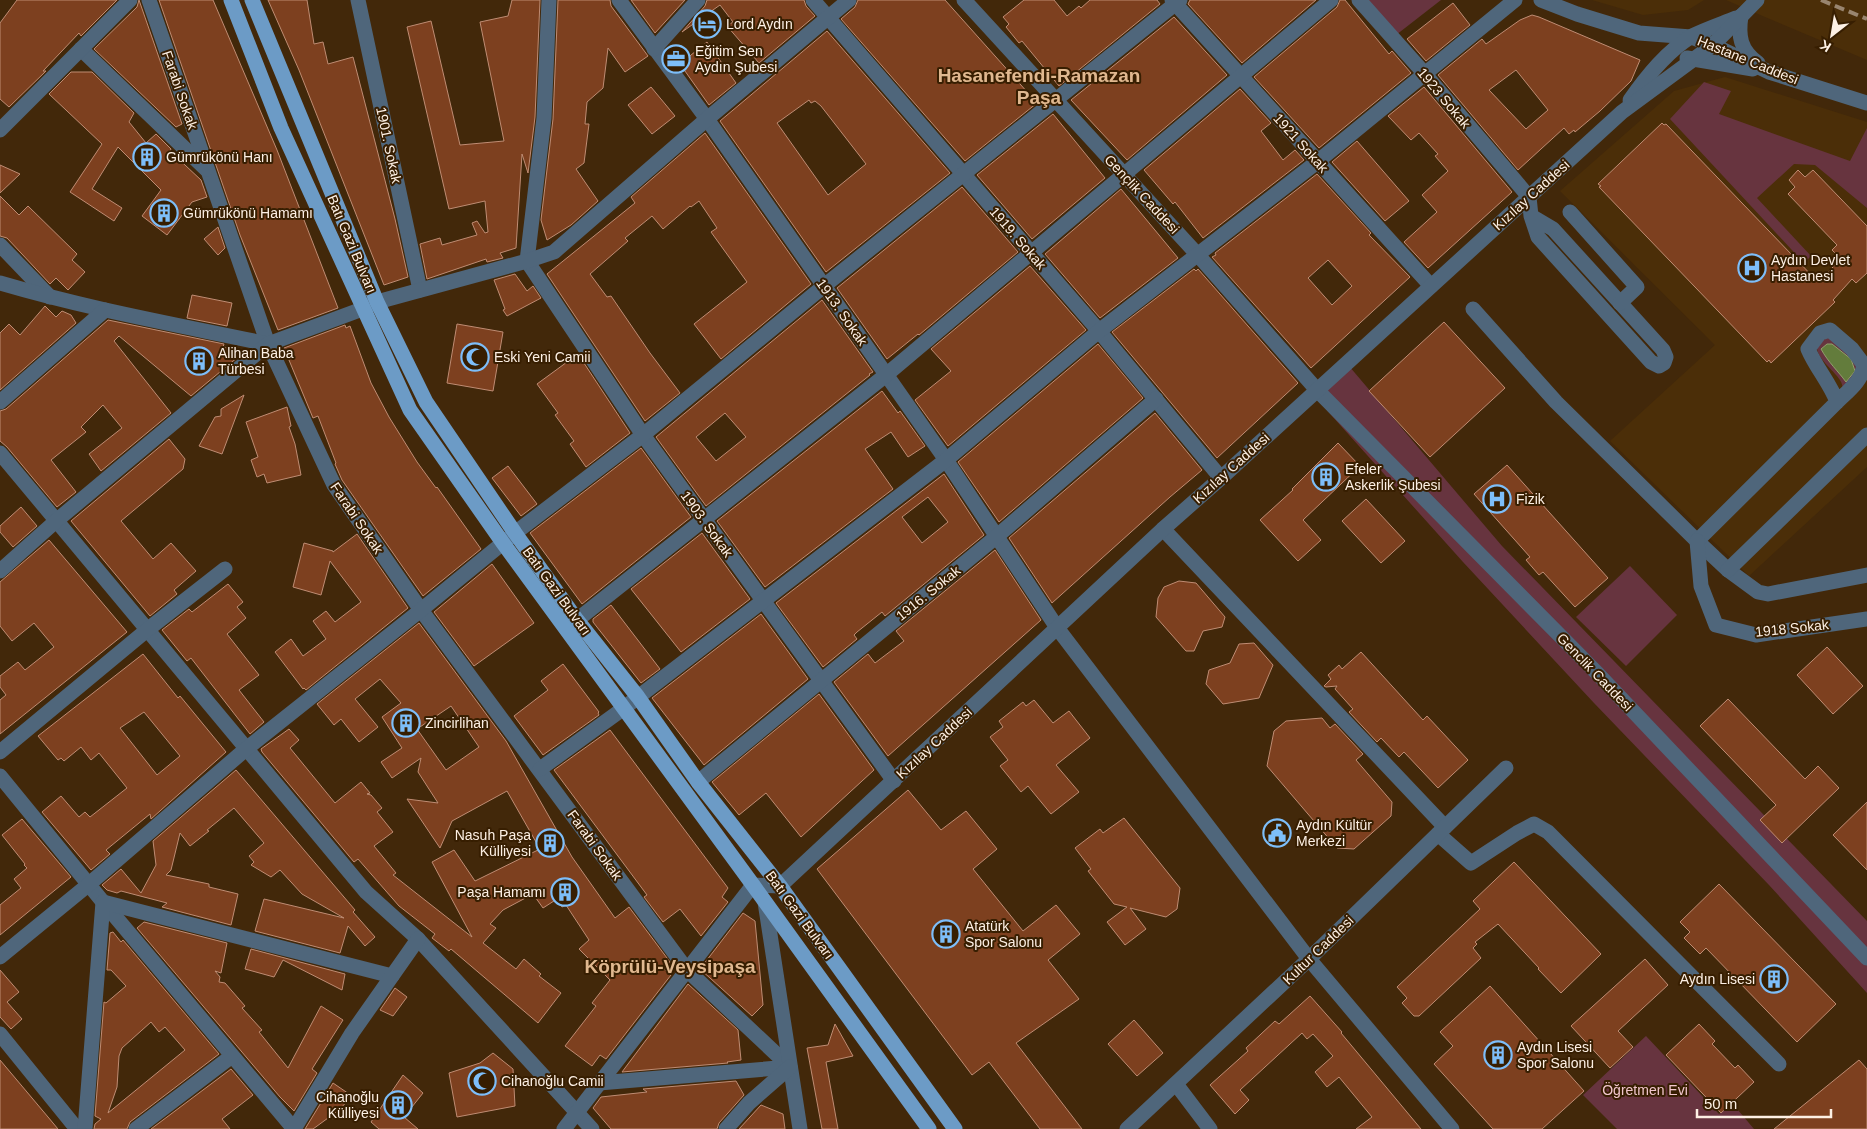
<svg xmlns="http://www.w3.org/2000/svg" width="1867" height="1129" font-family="Arial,sans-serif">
<rect width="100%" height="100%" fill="#42280a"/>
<g fill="#4b2e08">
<path d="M1592 0H1704L1688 10 1643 15Z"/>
<path d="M1726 0H1867V60L1765 17Z"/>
<path d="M1725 77 1867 122V467L1749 576 1610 441 1715 345 1560 191 1674 91Z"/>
</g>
<g fill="#67343f">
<path d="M1366 0H1441L1396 35Z"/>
<path d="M1704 82 1731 91 1719 114 1850 161 1867 128V208L1815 165 1794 164 1757 198 1811 256 1804 263 1670 119Z"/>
<path d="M1832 337 1837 340 1860 371 1843 391C1843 387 1842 383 1840 380 1834 369 1797 344 1832 337Z"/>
<path d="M1349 366 1502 546 1867 921V993L1769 885 1594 703 1463 562 1315 397Z"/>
<path d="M1630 566 1677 615 1626 666 1576 617Z"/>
<path d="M1646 1036 1719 1114 1732 1103 1754 1129H1617L1583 1095Z"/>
</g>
<path fill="#637c3c" stroke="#919f6e" d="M1827 344H1832L1851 359 1855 371 1846 382C1838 371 1828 362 1821 349Z"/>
<g fill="#7d401f" stroke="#bf8c73" fill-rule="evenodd">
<path d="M17 0H117L81 36 79 33 43 71H46L9 107 0 99V23Z"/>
<path d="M139 0 182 124 176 127 94 49 137 7Z"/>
<path d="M159 0H213L277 150 338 308 278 330 240 235Z"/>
<path d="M268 0H307L314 44 323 42 328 64 353 57 395 219 408 277 384 285 299 70Z"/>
<path d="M512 0H540L535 117 528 173 522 154 516 248 500 253 503 258 487 262 486 259 427 279 420 244 440 238 442 245 477 235 472 223 477 221 485 233 488 232 485 201 449 209 407 27 431 21 460 145 504 141 480 22 508 16Z"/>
<path d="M558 0H610L611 6 648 56 625 72 608 48 603 88 587 102 585 124H589L584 163 576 169 598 201 571 225 547 240 541 220 553 119Z"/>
<path d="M631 0H685L655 33Z"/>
<path d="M707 0H804L806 6 815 16 759 63 727 26 733 22 720 5 682 32 705 6Z"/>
<path d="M858 0H945L1037 103 965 161 841 19 855 7Z"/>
<path d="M1024 0H1054L1067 16 1079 6 1081 8 1090 0H1157L1160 4 1059 86 1022 41 1019 43 1006 27 1009 24 1003 17Z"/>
<path d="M1190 0H1316L1242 63 1188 4Z"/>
<path d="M1340 0H1345L1389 54 1392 51 1411 73 1319 148 1254 77 1337 7Z"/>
<path d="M1453 3 1470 25 1426 61 1407 39Z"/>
<path d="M1532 15 1539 17 1640 60 1631 81 1600 111 1575 132 1574 130 1569 134 1564 128 1518 170 1438 75 1482 39 1486 44 1520 20ZM1516 70 1548 110 1526 129 1489 90Z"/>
<path d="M1174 17 1227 75 1127 160 1071 100Z"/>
<path d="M827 31 950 173 826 272 720 121ZM809 100 811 103 815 101 821 106 866 164 828 195 777 123Z"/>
<path d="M707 42 736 83 709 105 680 64Z"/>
<path d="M71 72H92L134 113 129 122 146 143 156 134 171 149 170 151 201 180 207 197 192 202 167 235 142 216 161 190 118 147 92 189 122 208 114 221 70 192 102 144 49 94Z"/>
<path d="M651 87 675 116 652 134 628 105Z"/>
<path d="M1424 87 1512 192 1428 268 1404 242 1437 212 1422 195 1448 171 1435 156 1438 154 1419 133 1411 140 1388 116Z"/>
<path d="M1240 89 1271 123 1261 131 1283 160 1295 150 1304 160 1203 238 1175 202 1173 204 1144 170Z"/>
<path d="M1053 114 1105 178 1032 239 977 175Z"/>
<path d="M1662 123 1664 125 1666 124 1818 282 1841 259 1832 250 1837 245 1788 194 1795 187 1789 180 1798 170 1805 177 1813 170 1867 226V273L1856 283 1852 279 1833 300 1835 302 1771 363 1769 360 1767 362 1599 187 1601 186 1598 184Z"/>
<path d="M705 133 811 284 721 359 694 324 747 282 711 232 717 228 699 201 691 207 690 206 663 229 652 216 625 238 628 241 590 274 607 297 611 296 650 353 680 393 645 421 547 274 635 203 631 197Z"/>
<path d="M1357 141 1409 201 1385 221 1332 162Z"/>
<path d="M0 165 20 174 0 193Z"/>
<path d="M1317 174 1371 233 1369 235 1410 277 1311 368 1212 257 1216 255 1215 253ZM1328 260 1352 286 1332 305 1308 278Z"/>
<path d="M962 187 1018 252 919 335 918 334 887 359 837 288Z"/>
<path d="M1121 189 1178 258 1100 318 1045 254Z"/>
<path d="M0 196 19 215 28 206 77 254 72 260 85 272 68 290 56 278 50 284 7 238 0 236Z"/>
<path d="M218 227 225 248 218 255 204 239Z"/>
<path d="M1030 266 1086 330 948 446 915 400 951 371 931 349Z"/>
<path d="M1194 269 1196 271 1198 269 1298 383 1217 458 1112 332Z"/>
<path d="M515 274 527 291 533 286 541 298 507 316 503 310 505 309 494 280Z"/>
<path d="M192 295 232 303 227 326 187 318Z"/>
<path d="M822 300 873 372 869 374 870 375 706 506 656 437ZM725 413 746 437 716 461 696 437Z"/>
<path d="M45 306 56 317 62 311 71 315 76 323 0 390V333L9 324 20 335Z"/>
<path d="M108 320 224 344 223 347 244 352 191 396 119 336 114 341 171 413 101 471 89 454 122 428 103 405 81 427 86 432 51 460 76 492 57 507 7 447 0 441V411L6 409Z"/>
<path d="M1444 322 1505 388 1430 457 1369 391Z"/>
<path d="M457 324 503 332 493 391 447 383Z"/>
<path d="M345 325 346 328 350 326 371 383 389 417 417 462 436 488 437 487 481 549 423 596 342 480 335 464 336 463 318 416 313 418 284 348Z"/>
<path d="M1098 344 1143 398 999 522 958 462Z"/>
<path d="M578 354 630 433 586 467 570 444 574 441 555 415 558 413 537 384Z"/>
<path d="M882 391 898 413 900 411 925 446 908 457 891 432 865 449 893 489 765 587 717 521Z"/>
<path d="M244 395 222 454 199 446 215 417 221 416V409Z"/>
<path d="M287 407 291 426 289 427 295 444 301 475 267 483 264 474 257 477 251 460 258 457 246 422Z"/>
<path d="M1155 413 1202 470 1170 497 1052 603 1009 538Z"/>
<path d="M169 439 185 459 183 469 121 521 153 559 171 543 196 571 174 590 177 594 150 616 71 521Z"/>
<path d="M1338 443 1360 466 1303 520 1321 540 1298 561 1260 520 1293 490 1292 489Z"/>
<path d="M641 448 691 517 582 604 530 533Z"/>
<path d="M1507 465 1608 578 1575 607 1543 572 1539 575 1526 560 1530 557 1474 494Z"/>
<path d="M508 466 537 504 521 516 492 478Z"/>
<path d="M944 474 984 535 885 616 882 612 857 632 854 635 857 639 823 667 776 603ZM928 497 948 522 922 543 902 517Z"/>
<path d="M1366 499 1405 541 1381 563 1342 521Z"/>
<path d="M21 507 37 526 13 547 0 532V526Z"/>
<path d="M702 533 750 599 681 652 631 589Z"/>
<path d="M357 534 408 608 306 690 304 688 303 689 275 652 291 639 303 656 326 639 313 621 326 611 335 622 361 602 330 561 321 595 293 587 304 543 333 551V552Z"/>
<path d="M49 540 127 632 0 734V700L6 695 0 687V676L18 662 25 670 54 647 34 623 12 641 0 626V582Z"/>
<path d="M995 550 1041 620 888 756 834 682 868 654 875 663 904 641 896 631Z"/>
<path d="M492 564 534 623 474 666 434 612Z"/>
<path d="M1179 581 1196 583 1225 617 1222 627 1203 631 1194 651H1186L1156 617 1158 598 1164 587Z"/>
<path d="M228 584 243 602 237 607 246 618 227 634 259 675 239 690 264 722 250 734 191 658 187 661 162 630 189 609 192 612Z"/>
<path d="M611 605 660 669 641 683 593 622V619Z"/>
<path d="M761 614 808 679 704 765 652 698Z"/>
<path d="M419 623 506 741 572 857 615 918 629 907 670 962 664 969 671 975 606 1059 600 1055 592 1066 565 1046 596 1006 592 1003 610 980 579 949 589 940 566 905 562 907 557 899 543 908 533 894 503 910 490 924 496 928 483 943 516 969 524 959 541 974 539 976 561 993 538 1023 451 949 449 951 432 938 435 934 399 906 358 859 354 862 262 752 261 749 289 729 299 740 290 748 335 803 361 782 370 793 367 794 371 795 382 808 377 812 393 832 374 846 396 873 393 875 472 937 432 862 454 850 475 881 540 849 507 791 452 821 440 848 407 799 438 803 418 772 421 758 392 778 381 762 402 748 382 717 401 703 380 679 355 699 378 727 359 742 341 719 334 725 317 704ZM451 706 479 747 446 770 417 729Z"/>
<path d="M1254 643 1273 665 1259 698 1223 704 1206 684 1209 670 1230 663 1239 644Z"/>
<path d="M1827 647 1863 686 1833 714 1797 675Z"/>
<path d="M1361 652 1423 720 1427 716 1468 760 1438 788 1404 752 1399 757 1381 738 1377 742 1349 712 1353 709 1335 689 1337 686 1326 687 1324 686 1331 679 1328 675 1339 665 1342 669Z"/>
<path d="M143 654 178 698 180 696 226 752 151 819 150 814 106 850 110 854 91 870 42 812 61 796 79 817 85 812 90 817 127 788 99 753 91 760 81 747 64 761 61 758 58 760 38 736ZM144 712 180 756 157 775 120 728Z"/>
<path d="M563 664 599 712 598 713 599 715 543 755 514 716 548 690 541 681Z"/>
<path d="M819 694 874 770 801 837 766 793 739 815 712 782Z"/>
<path d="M1728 699 1805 779 1818 766 1839 788 1782 843 1760 820 1776 805 1700 726Z"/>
<path d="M1034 700 1053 723 1069 711 1090 738 1056 765 1079 792 1051 814 1028 786 1021 792 1000 766 1008 760 990 737 1003 727 999 721 1023 702 1026 706Z"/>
<path d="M1322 718 1330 728 1335 724 1363 754 1356 760 1392 802 1391 816 1354 849 1337 848 1267 766 1274 731 1286 721Z"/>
<path d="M610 730 728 888 722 897 728 902 701 936 680 909 663 922 644 897 647 895 554 770Z"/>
<path d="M236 770 355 910 353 912 375 937 365 946 348 926 340 953 255 931 264 899 344 918 302 894 280 870 271 877 251 865 254 862 249 856 264 843 234 808 207 830 209 831 190 846 180 833 171 870 166 875 209 884V887L238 894 231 925 162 907 167 903 121 891 117 893 107 890 102 885 121 869 141 893 156 865 153 841Z"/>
<path d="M908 790 941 830 966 811 997 849 973 869 1023 931 1056 905 1080 934 1048 960 1079 999 1016 1043 1082 1129H1040L989 1062 972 1075 817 869Z"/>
<path d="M1867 802V870L1833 835Z"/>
<path d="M1124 818 1180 888 1177 909 1166 917 1130 908 1146 929 1125 945 1107 922 1127 907 1114 904 1088 871 1091 869 1075 848 1100 829 1103 833Z"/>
<path d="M22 819 71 877 0 935V905L21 888 14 879 27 868 24 865 25 864 2 835Z"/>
<path d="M1514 862 1601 954 1561 993 1538 969 1539 968 1498 924 1475 942 1477 944 1473 948 1481 958 1419 1016H1414L1402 1003 1407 998 1397 987 1480 909 1473 901Z"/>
<path d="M1719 884 1836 1004 1797 1042 1706 948 1700 954 1684 938 1690 932 1680 922Z"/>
<path d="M743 913 755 921 763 1005 752 1016 700 969Z"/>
<path d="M144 922 227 943 221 973 215 971 220 977 219 982 225 983 245 1006 242 1008 262 1030 259 1032 288 1068 321 1006 343 1020 312 1069 317 1073 294 1111 280 1097 137 928Z"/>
<path d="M113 932 121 942 123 940 219 1054 130 1122 127 1129H94L95 1124 101 1119 95 1116 104 1002 106 1003 126 986 111 970H107L110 933ZM151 1022 159 1032 165 1027 185 1050 108 1113 117 1087 119 1056 122 1048Z"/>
<path d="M251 949 345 974 342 990 283 960 274 977 245 969Z"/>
<path d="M1645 959 1668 985 1618 1031 1633 1047 1610 1068 1571 1026Z"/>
<path d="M0 970 19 992 7 1002 22 1019 11 1029 0 1017Z"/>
<path d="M688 984 738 1030 741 1060 727 1062 728 1063 622 1072Z"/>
<path d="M1490 986 1584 1091 1542 1129H1493L1434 1064 1453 1046 1440 1032Z"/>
<path d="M395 988 407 997 393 1016 380 1010Z"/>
<path d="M1310 996 1342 1032 1341 1033 1421 1129H1356L1372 1117 1339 1077 1327 1087 1315 1072 1333 1056 1313 1034 1307 1039 1302 1033 1240 1090 1249 1100 1235 1114 1210 1085 1248 1051 1246 1048 1275 1021 1279 1024Z"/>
<path d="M1134 1020 1163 1053 1137 1076 1108 1044Z"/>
<path d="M835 1024 853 1056 826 1062 838 1129H822L807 1048 828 1045Z"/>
<path d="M1699 1024 1715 1041 1712 1044 1735 1068 1738 1065 1754 1082 1721 1113 1666 1055Z"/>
<path d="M493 1053 513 1069 515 1106 457 1117 449 1073 480 1063Z"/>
<path d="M0 1060 48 1117 58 1129H0Z"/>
<path d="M1859 1060 1867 1069V1129H1774Z"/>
<path d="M231 1069 253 1095 222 1119 230 1129H151Z"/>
<path d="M403 1075 423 1093 404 1117 418 1129H379L371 1122Z"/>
<path d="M736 1081 744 1095 719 1123 717 1129H611L593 1108 601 1097 647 1092 643 1089Z"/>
<path d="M333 1083 352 1096 339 1110 313 1129H305Z"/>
<path d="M761 1105 783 1114 785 1129H739Z"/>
</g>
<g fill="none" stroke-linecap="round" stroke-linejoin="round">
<g stroke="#4f667b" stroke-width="15">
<path d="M149 0 268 344 334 485 421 610 687 970 790 1067 599 1083"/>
<path d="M358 0 420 290"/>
<path d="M549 0 544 118 527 261 643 435 894 781"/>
<path d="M619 0 707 119 946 460 1058 629 1309 959 1452 1129"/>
<path d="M813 0 1099 331 1221 478"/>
<path d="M964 0 1197 254 1317 390 1597 673 1867 958"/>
<path d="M1172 0 1431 286"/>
<path d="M1359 0 1424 73 1529 197 1531 216 1538 237 1651 362 1659 366 1664 363 1666 357 1663 350 1553 229 1531 216"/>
<path d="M1541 0 1577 14 1639 33 1691 37 1713 45 1769 72 1867 103"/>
<path d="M1741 16C1738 36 1740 50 1758 63"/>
<path d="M81 49 206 169"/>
<path d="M654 49 698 0"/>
<path d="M1687 58 1753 69"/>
<path d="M1630 100C1647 76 1667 51 1692 36 1706 29 1721 24 1736 18"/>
<path d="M0 130 130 0"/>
<path d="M1570 212 1637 287 1620 303"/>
<path d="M0 245 50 297"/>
<path d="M0 283C88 309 178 325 268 344"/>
<path d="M1473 309 1556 402 1697 541 1728 570 1758 592 1768 594 1867 575"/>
<path d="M0 402 105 310"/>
<path d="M0 453 366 892 418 939 592 1129"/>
<path d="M1163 529 1445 827"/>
<path d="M1697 541 1837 402C1848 391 1862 381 1864 365L1852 349 1830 330 1820 333 1808 349C1816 368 1830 383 1837 402"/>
<path d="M1697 541 1701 586 1716 625 1756 635 1867 619"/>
<path d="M1728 570 1867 435"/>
<path d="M0 571 56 521 268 344 357 311 377 302 527 261 554 252 707 119 849 0"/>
<path d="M577 620 886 375 1331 0"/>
<path d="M0 752 147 630 225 569"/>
<path d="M540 769 620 711 946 460 1099 331 1317 162 1515 0"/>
<path d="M0 776 103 902 294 1129"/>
<path d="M698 782 996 537 1156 399"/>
<path d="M1438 834 1471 863 1517 833 1534 824 1548 832 1779 1064"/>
<path d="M765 902 800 1129"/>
<path d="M0 957 88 885 246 749 421 610 515 533 643 435 824 286 1180 0"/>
<path d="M0 1034 77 1129"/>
<path d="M1176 1084 1210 1129"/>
<path d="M85 1129 103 902 392 976"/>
<path d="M136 1129 232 1056"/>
<path d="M294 1129 352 1033 418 939"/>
<path d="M564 1129 753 885 780 886 1163 529 1221 478 1622 112 1713 45 1757 0"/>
<path d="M726 1129 749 1103 790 1067"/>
<path d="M1127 1129 1309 959 1506 768"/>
</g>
<g stroke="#6c9bc6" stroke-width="15">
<path d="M231 0 281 128 410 410 503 543 753 885 929 1129"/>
<path d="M252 0 377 302 426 402 515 533 577 620 638 697 698 782 780 886 955 1129"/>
</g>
<path stroke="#99856f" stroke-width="4" stroke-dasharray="10 5" stroke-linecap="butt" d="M1821 0 1867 19"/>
</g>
<defs>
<g id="hotel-ring" transform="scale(1.4375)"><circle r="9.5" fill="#371e01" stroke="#7dbef9" stroke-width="1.5"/><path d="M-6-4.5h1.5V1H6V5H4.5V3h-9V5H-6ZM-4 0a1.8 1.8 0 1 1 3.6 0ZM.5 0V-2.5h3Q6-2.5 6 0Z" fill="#7dbef9"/></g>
<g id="office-ring" transform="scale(1.4375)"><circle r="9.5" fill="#371e01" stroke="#7dbef9" stroke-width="1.5"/><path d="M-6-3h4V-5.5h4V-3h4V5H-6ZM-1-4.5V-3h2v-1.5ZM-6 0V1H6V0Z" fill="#7dbef9"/></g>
<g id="building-ring" transform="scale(1.4375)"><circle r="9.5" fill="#371e01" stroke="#7dbef9" stroke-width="1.5"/><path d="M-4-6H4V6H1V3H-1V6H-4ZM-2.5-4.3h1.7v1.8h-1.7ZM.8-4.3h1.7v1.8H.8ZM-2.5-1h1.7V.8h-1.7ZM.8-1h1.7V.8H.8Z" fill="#7dbef9"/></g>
<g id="hospital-ring" transform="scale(1.4375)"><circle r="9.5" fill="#371e01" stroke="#7dbef9" stroke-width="1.5"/><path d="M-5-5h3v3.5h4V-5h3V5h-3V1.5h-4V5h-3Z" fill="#7dbef9"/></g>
<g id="mosque-ring" transform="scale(1.4375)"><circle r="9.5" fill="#371e01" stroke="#7dbef9" stroke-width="1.5"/><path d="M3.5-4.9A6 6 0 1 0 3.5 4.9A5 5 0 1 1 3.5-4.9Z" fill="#7dbef9"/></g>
<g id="civic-ring" transform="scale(1.4375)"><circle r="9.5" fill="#371e01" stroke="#7dbef9" stroke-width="1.5"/><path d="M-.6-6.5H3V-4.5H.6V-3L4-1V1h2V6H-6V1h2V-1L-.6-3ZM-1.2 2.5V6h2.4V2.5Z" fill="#7dbef9"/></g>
</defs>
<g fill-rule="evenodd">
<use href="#hotel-ring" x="707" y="24"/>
<use href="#office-ring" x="676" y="59"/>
<use href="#building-ring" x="147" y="157"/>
<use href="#building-ring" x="164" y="213"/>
<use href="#hospital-ring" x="1752" y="268"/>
<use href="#mosque-ring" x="475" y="357"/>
<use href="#building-ring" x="199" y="361"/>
<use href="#building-ring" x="1326" y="477"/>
<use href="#hospital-ring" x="1497" y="499"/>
<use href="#building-ring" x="406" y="723"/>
<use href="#civic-ring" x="1277" y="833"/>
<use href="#building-ring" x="550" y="843"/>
<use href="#building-ring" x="565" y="892"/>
<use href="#building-ring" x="946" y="934"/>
<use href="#building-ring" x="1774" y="979"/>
<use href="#building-ring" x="1498" y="1055"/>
<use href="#mosque-ring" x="482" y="1081"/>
<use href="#building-ring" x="398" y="1105"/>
</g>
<g text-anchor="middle" stroke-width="4" stroke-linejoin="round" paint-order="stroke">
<g font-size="14" fill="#fdf0e4" stroke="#371e01" text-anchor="start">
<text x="726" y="29">Lord Aydın</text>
<text x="695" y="56">Eğitim Sen<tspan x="695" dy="16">Aydın Şubesi</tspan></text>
<text x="166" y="162">Gümrükönü Hanı</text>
<text x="183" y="218">Gümrükönü Hamamı</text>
<text x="1771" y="265">Aydın Devlet<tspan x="1771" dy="16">Hastanesi</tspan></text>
<text x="218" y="358">Alihan Baba<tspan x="218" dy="16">Türbesi</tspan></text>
<text x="494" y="362">Eski Yeni Camii</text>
<text x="1345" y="474">Efeler<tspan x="1345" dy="16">Askerlik Şubesi</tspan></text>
<text x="1516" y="504">Fizik</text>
<text x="425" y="728">Zincirlihan</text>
<text x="1296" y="830">Aydın Kültür<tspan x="1296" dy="16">Merkezi</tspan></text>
<text x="531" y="840" text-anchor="end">Nasuh Paşa<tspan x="531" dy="16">Külliyesi</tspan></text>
<text x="546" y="897" text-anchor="end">Paşa Hamamı</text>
<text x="965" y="931">Atatürk<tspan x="965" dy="16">Spor Salonu</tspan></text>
<text x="1755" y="984" text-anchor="end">Aydın Lisesi</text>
<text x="1517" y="1052">Aydın Lisesi<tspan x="1517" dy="16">Spor Salonu</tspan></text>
<text x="501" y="1086">Cihanoğlu Camii</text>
<text x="379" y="1102" text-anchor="end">Cihanoğlu<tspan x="379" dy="16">Külliyesi</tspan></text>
</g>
<g font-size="14" fill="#fdf0e4" stroke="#371e01">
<text transform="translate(1748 60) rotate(22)" y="5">Hastane Caddesi</text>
<text transform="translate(180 90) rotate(71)" y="5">Farabi Sokak</text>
<text transform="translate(1444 98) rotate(50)" y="5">1923 Sokak</text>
<text transform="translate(1301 143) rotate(48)" y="5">1921 Sokak</text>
<text transform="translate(389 145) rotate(78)" y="5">1901. Sokak</text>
<text transform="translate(1142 194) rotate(47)" y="5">Gençlik Caddesi</text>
<text transform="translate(1531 195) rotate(-42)" y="5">Kızılay Caddesi</text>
<text transform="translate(1018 238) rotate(49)" y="5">1919. Sokak</text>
<text transform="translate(352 244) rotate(67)" y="5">Batı Gazi Bulvarı</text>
<text transform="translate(842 312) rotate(55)" y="5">1913. Sokak</text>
<text transform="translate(1231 468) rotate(-42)" y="5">Kızılay Caddesi</text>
<text transform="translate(357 518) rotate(56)" y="5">Farabi Sokak</text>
<text transform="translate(707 524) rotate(54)" y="5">1903. Sokak</text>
<text transform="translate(557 591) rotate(54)" y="5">Batı Gazi Bulvarı</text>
<text transform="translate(928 593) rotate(-39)" y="5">1916. Sokak</text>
<text transform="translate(1792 628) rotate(-6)" y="5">1918 Sokak</text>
<text transform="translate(1595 672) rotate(46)" y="5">Genclik Caddesi</text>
<text transform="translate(934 743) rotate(-43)" y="5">Kızılay Caddesi</text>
<text transform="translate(595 845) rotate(54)" y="5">Farabi Sokak</text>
<text transform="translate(800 915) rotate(54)" y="5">Batı Gazi Bulvarı</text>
<text transform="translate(1318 950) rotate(-44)" y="5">Kultur Caddesi</text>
</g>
<g font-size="14" fill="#f1c6cd" stroke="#371e01">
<text x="1645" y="1095">Öğretmen Evi</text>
</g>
<g font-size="19" font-weight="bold" fill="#e0b88f" stroke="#371e01">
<text x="1039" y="82">Hasanefendi-Ramazan<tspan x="1039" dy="22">Paşa</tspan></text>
<text x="670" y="973">Köprülü-Veysipaşa</text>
</g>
</g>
<g transform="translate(1832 35) rotate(211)" stroke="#371e01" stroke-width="4" paint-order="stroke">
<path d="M0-4L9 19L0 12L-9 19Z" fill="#fdf0e4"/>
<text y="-8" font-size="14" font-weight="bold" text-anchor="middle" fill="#fdf0e4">K</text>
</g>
<path d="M1697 1109v8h134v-8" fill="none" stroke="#fdf0e4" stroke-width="2.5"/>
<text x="1704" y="1109" font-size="15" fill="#fdf0e4" stroke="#371e01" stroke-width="4" paint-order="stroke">50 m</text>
</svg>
